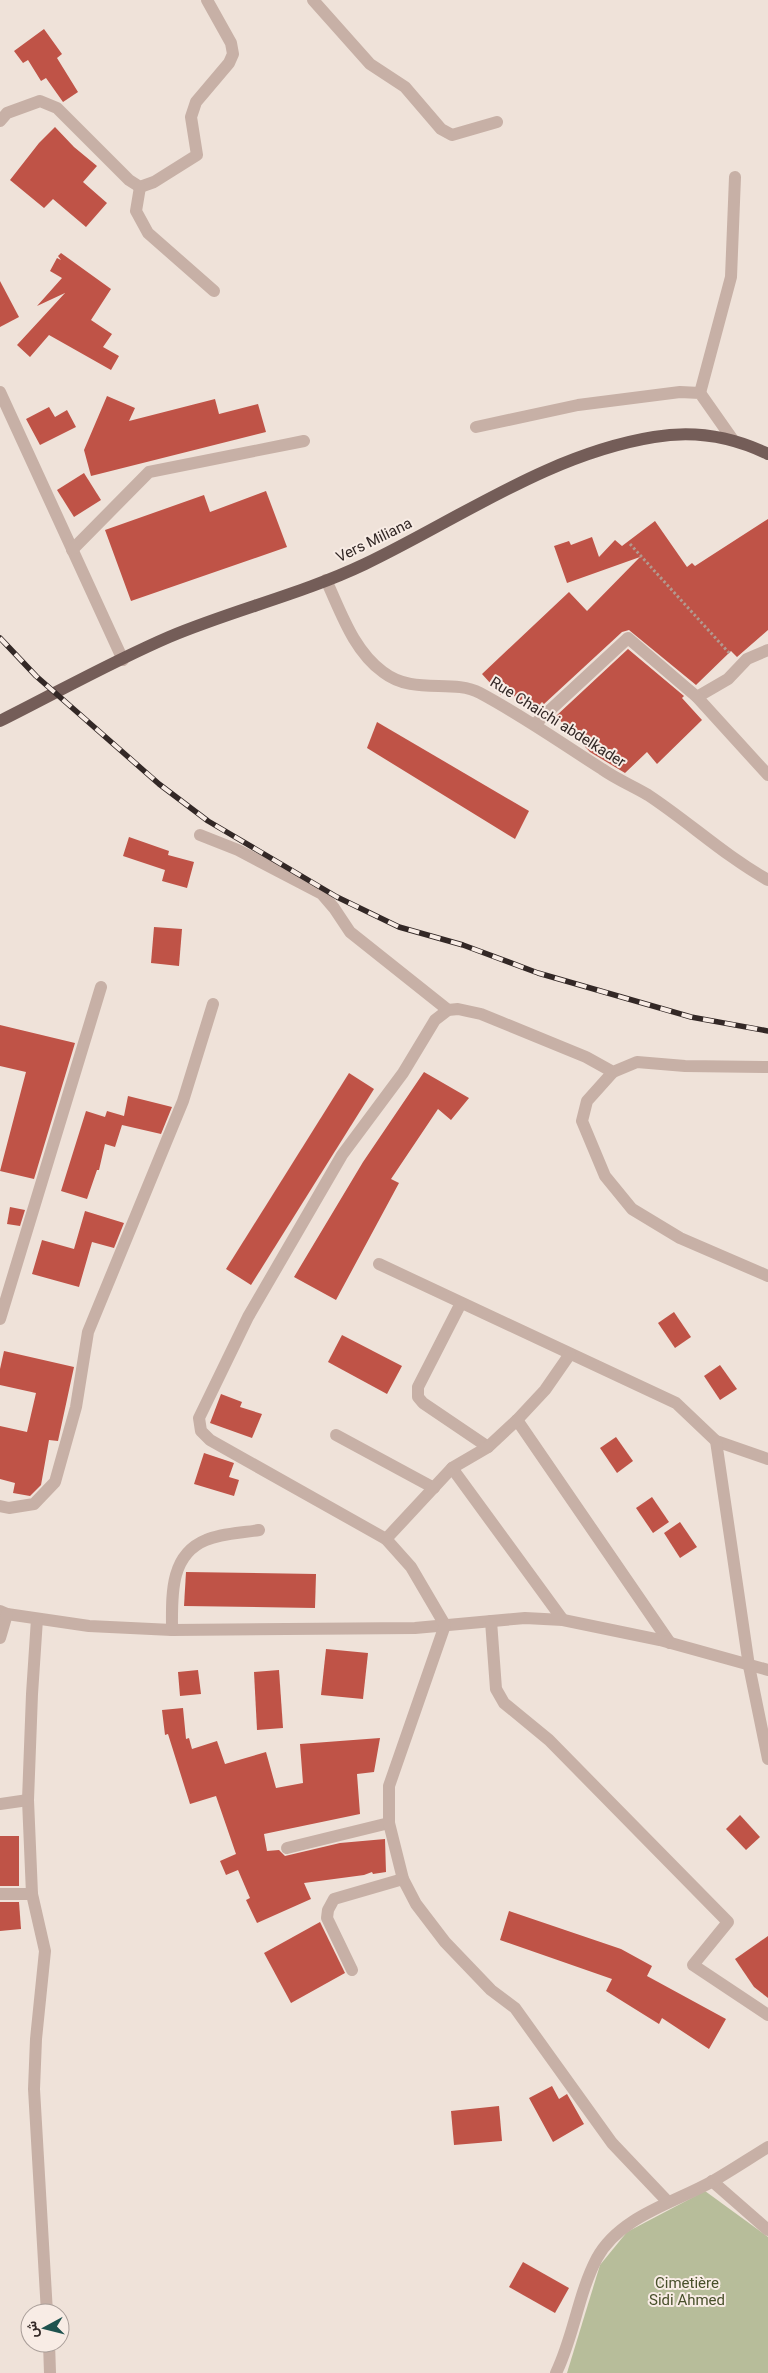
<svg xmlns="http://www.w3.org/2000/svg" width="768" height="2373" font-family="Roboto,Vazirmatn,sans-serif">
<rect width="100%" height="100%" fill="#efe2d9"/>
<path fill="#b7bd9a" d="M705 2191 768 2237V2373H567L600 2265 627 2232Z"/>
<g fill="#bf5347">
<path d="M44 29 62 54 57 58 78 92 63 102 46 78 41 81 28 60 23 63 14 51Z"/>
<path d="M55 127 74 147 97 166 83 182 107 203 86 227 53 199 44 208 10 180 39 143Z"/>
<path d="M61 253 111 289 91 320 112 334 103 347 119 356 111 370 49 335 30 357 17 345 65 293 37 306 62 278 50 271 57 258 61 260 58 256Z"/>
<path d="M0 281 19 317 0 327Z"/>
<path d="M107 396 135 408 129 421 215 399 219 414 258 404 266 432 91 476 84 450Z"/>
<path d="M49 407 55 417 67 410 76 427 40 445 26 419Z"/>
<path d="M84 473 101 500 74 517 57 490Z"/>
<path d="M266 491 287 547 131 601 105 530 204 495 210 512Z"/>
<path d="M768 519V630L737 657 731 651 696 685 629 630 622 632 544 704 542 702 532 713 507 689 501 695 482 674 569 592 587 611 640 557 567 583 554 546 569 541 571 545 592 537 599 557 615 540 622 546 655 521 687 567 692 563 695 566Z"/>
<path d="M628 649 684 696 682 698 702 720 657 764 647 752 625 773 590 752 556 716Z"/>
<path d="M377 722 529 811 515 839 367 748Z"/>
<path d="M129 837 169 851 168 855 194 862 187 888 162 881 165 870 123 856Z"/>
<path d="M154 927 182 929 179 966 151 963Z"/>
<path d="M0 1025 75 1043 34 1179 0 1171 26 1072 0 1066Z"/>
<path d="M424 1072 469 1098 451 1120 438 1109 391 1179 399 1183 336 1300 294 1277 363 1162Z"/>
<path d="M349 1073 374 1089 251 1285 226 1269Z"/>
<path d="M128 1096 172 1107 161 1134 122 1125 115 1147 105 1144 99 1170H97L87 1199 61 1191 86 1111 105 1117 107 1111 124 1116Z"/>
<path d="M10 1207 25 1210 20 1226 7 1224Z"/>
<path d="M85 1211 124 1223 114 1248 92 1242 79 1287 32 1274 42 1240 74 1249Z"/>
<path d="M674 1312 691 1337 675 1348 658 1323Z"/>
<path d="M342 1335 402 1366 387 1394 328 1362Z"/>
<path d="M4 1351 74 1367 58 1441 49 1440 41 1485 30 1496 13 1493 15 1483 0 1479V1426L27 1432 36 1393 0 1385V1369Z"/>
<path d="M720 1365 737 1389 720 1400 704 1376Z"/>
<path d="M221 1394 242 1402 240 1407 262 1414 252 1438 210 1423Z"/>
<path d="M616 1437 633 1461 617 1473 600 1448Z"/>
<path d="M204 1453 234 1463 229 1477 239 1480 234 1496 194 1484Z"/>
<path d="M652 1497 669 1522 653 1533 636 1508Z"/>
<path d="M680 1522 697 1547 680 1558 664 1533Z"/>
<path d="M186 1572 316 1574 315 1608 184 1606Z"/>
<path d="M326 1649 368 1653 363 1699 321 1695Z"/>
<path d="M198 1670 201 1694 180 1696 178 1672Z"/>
<path d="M279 1670 283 1728 257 1730 254 1672Z"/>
<path d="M183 1708 186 1739 189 1738 192 1749 217 1741 225 1764 266 1752 276 1788 303 1783 300 1744 380 1738 374 1772 357 1774 360 1814 264 1834 267 1851 279 1850 285 1856 340 1843 385 1839 386 1872 373 1874 372 1872 364 1875 304 1883 311 1899 257 1923 246 1900 250 1898 238 1870 226 1875 220 1861 236 1854 216 1796 190 1804 168 1734 165 1735 162 1710Z"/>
<path d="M740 1815 760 1837 746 1850 726 1829Z"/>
<rect x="0" y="1836" width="19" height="50"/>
<path d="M0 1902H19L21 1929 0 1931Z"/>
<path d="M509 1911 621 1949 652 1966 647 1976 726 2019 709 2049 662 2018 659 2024 606 1991 612 1979 500 1940Z"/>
<path d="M320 1922 345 1973 291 2003 264 1953Z"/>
<path d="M768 1936V1998L754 1987 735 1959Z"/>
<path d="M552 2086 559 2099 567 2094 584 2124 553 2142 529 2098Z"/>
<path d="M499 2106 502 2141 454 2145 451 2111Z"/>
<path d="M523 2262 569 2288 555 2313 509 2287Z"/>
</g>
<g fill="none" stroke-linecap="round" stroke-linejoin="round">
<path stroke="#b29a90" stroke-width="3" stroke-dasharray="2.5 2.5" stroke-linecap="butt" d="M630 544 731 655"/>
<g stroke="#c7b0a6" stroke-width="12">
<path d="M313 0 370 64 405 87 441 129 452 135 497 122"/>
<path d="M0 121 7 113 40 101 57 108 129 180 140 187 154 182 197 155 191 117 196 102 229 63 233 54 231 43 207 0"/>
<path d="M140 187 136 211 148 233 214 291"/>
<path d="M0 392 123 660"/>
<path d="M700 393 731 277 735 177"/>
<path d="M476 427 578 405 680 392 700 393 733 440"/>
<path d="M72 550 149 472 304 441"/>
<path d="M326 580C341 612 353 650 383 672 414 696 452 678 480 693 523 716 561 743 602 769 616 779 633 786 648 795 689 822 725 856 768 880"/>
<path d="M697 697 728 679 747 659 768 650"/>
<path d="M535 724 628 638 697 697 768 775"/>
<path d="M200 835 238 850 322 894 334 908 350 932 448 1010"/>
<path d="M613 1072 587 1101 582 1121 605 1176 632 1209 680 1238 768 1276"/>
<path d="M379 1264 676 1403 716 1441 768 1459"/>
<path d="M461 1303 418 1387V1397L423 1403 488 1447"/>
<path d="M0 1319 101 987"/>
<path d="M517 1420 670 1643"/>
<path d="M336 1435 434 1488"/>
<path d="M716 1441 749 1666 768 1759"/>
<path d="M452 1468 563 1620"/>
<path d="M0 1506 9 1508 34 1504 55 1482 76 1407 88 1332 183 1101 213 1004"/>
<path d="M386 1539 452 1468 488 1447 517 1420 545 1390 570 1354"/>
<path d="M0 1611 7 1614 89 1626 172 1630 415 1628 525 1618 563 1620 660 1640 768 1670"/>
<path d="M37 1619 32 1694 28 1800 32 1894 45 1951 36 2039 34 2089 47 2313"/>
<path d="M491 1621 496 1689 504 1703 549 1740 728 1922 693 1965 768 2015"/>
<path d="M172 1630C172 1597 169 1555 206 1540 222 1533 243 1533 259 1530"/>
<path d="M0 1638 7 1614"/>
<path d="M0 1804 28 1800"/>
<path d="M287 1848 389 1823"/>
<path d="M0 1894H32"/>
<path d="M352 1970 327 1918 328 1910 334 1899 403 1879"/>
<path d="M712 2181 768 2230"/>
<path d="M668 2202 612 2143 515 2008 491 1990 445 1942 416 1904 403 1879 389 1823V1786L445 1625 411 1567 386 1539 210 1440 201 1431 199 1418 248 1317 342 1155 403 1073 435 1020 448 1010 458 1009 481 1014 586 1057 613 1072 637 1062 685 1066 768 1067"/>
<path d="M49 2343 50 2373"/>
<path d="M556 2373C574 2336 578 2294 597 2258 620 2216 674 2203 713 2181 732 2170 750 2158 768 2147"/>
</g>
<path stroke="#745d58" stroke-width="12" d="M0 721C56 693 111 662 169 637 233 610 302 594 365 564 459 519 549 454 654 437 694 430 733 437 768 454"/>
<g stroke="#332826" stroke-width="5.5">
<path id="rail" d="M0 638 36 676 159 784 208 821 337 897 399 927 463 945 538 973 691 1017 768 1031"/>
</g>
<use href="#rail" stroke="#f8ece5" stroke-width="4" stroke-dasharray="11" stroke-linecap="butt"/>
</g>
<g text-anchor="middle" stroke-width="4" stroke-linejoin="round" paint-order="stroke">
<g font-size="15" fill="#332826" stroke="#f8ece5">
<text transform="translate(374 540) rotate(-26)" y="5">Vers Miliana</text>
<text transform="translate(558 722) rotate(32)" y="5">Rue Chaichi abdelkader</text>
</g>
<g font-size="15" fill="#48502b" stroke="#f8ece5">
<text x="687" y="2288">Cimetière<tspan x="687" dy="17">Sidi Ahmed</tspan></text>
</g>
</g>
<g transform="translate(45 2328) rotate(263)"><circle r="24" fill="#f8ece5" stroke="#a99e99"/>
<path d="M0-4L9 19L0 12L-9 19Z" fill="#1e524e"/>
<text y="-8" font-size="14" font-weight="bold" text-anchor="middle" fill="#332826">ش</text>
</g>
</svg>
